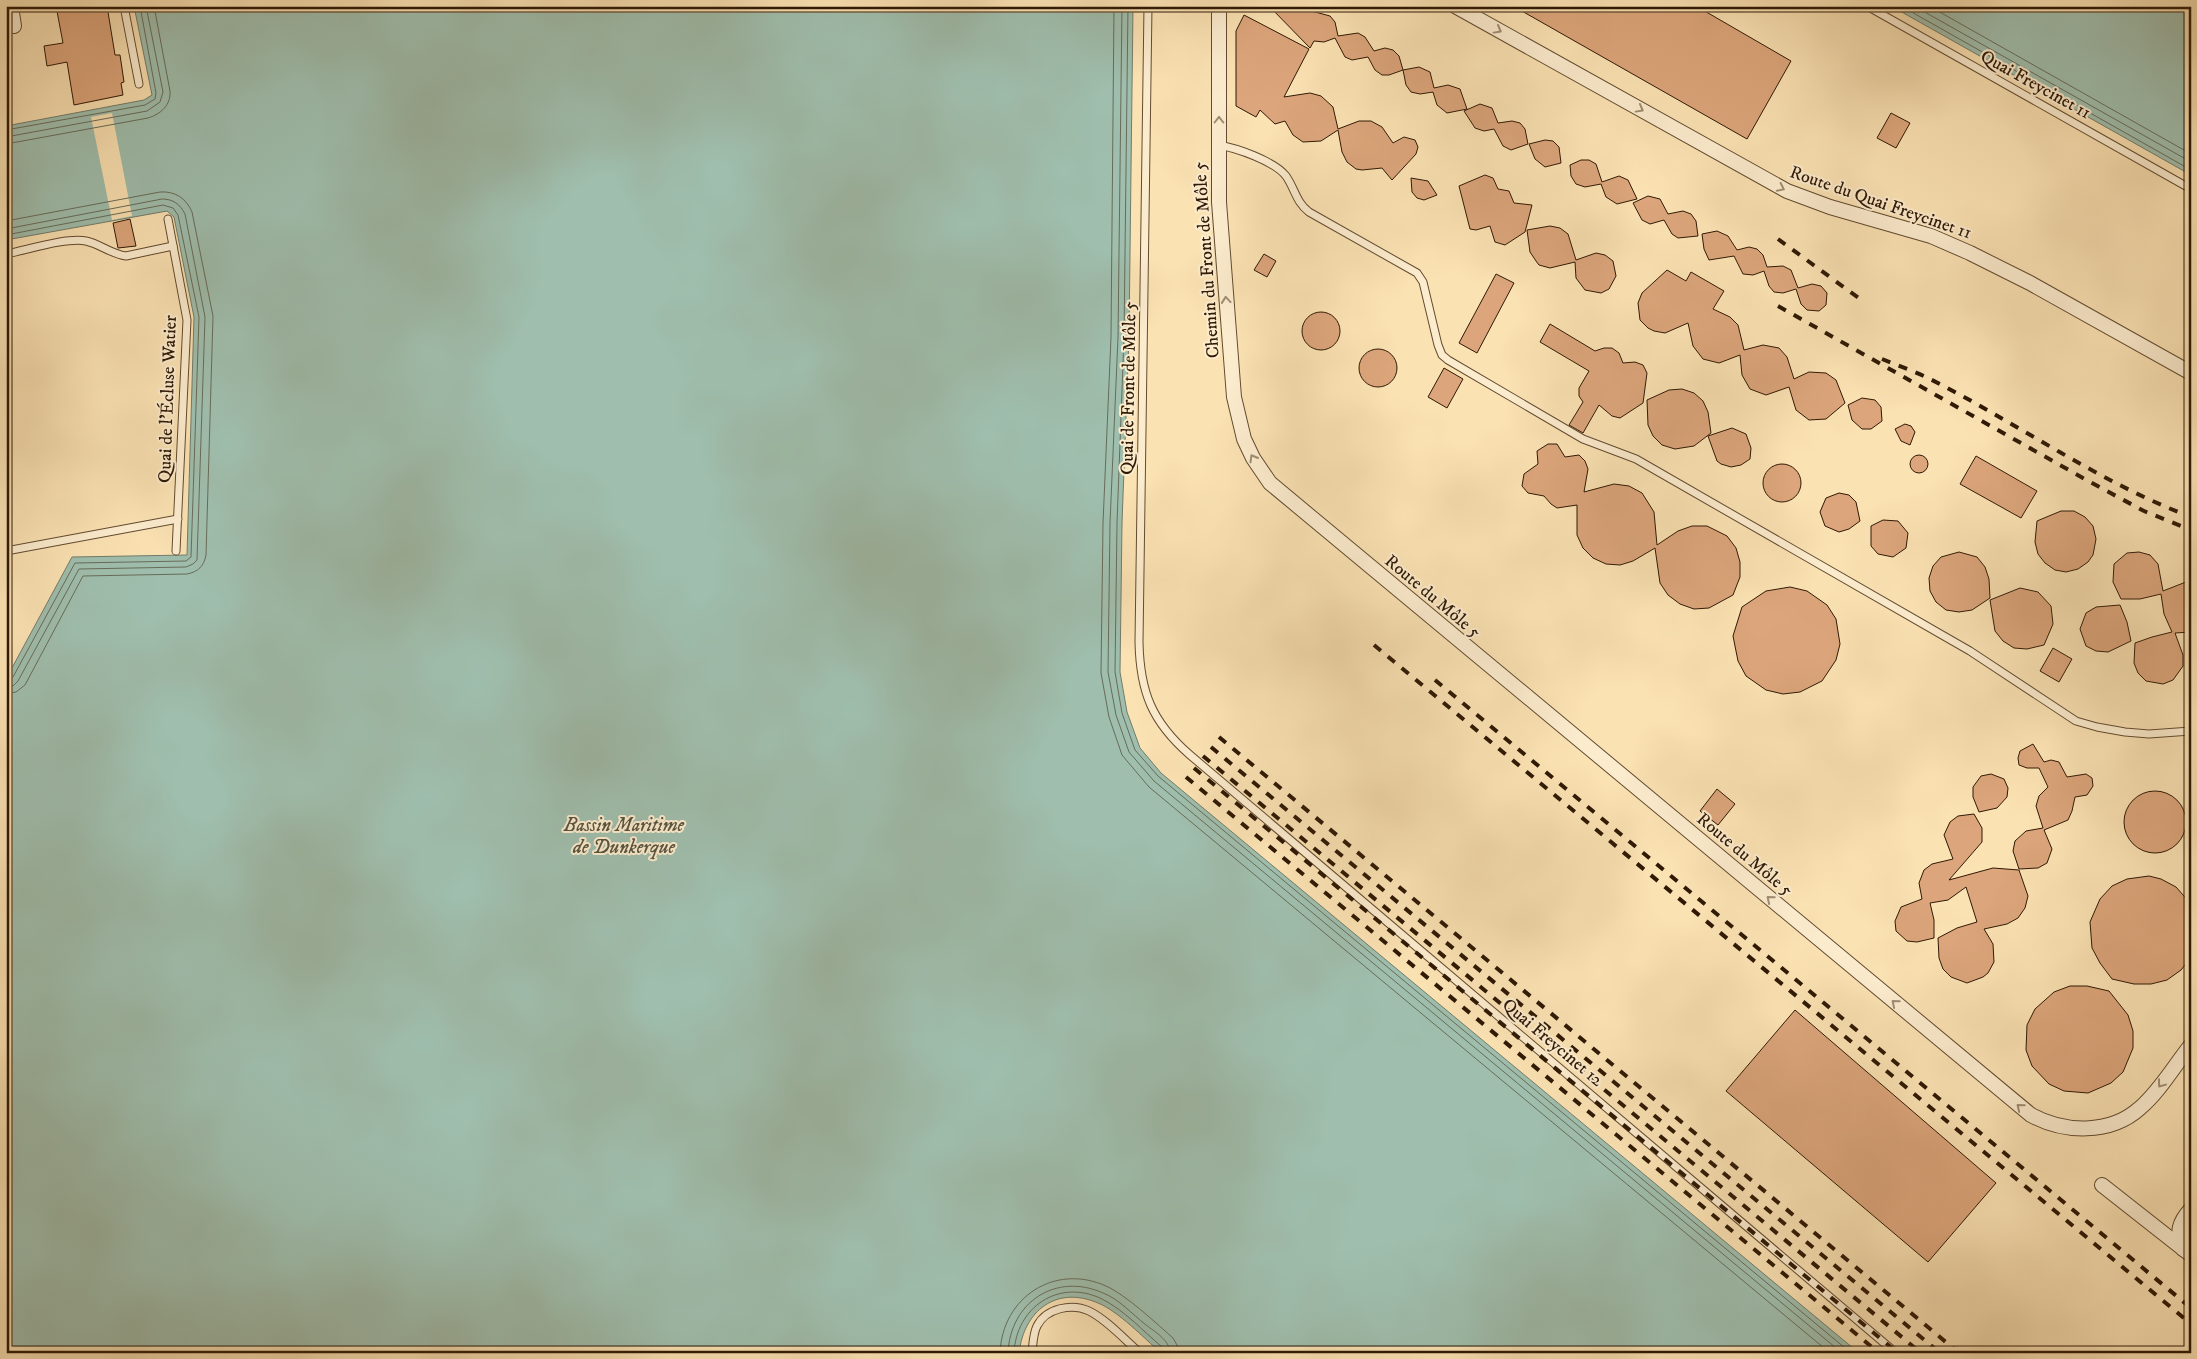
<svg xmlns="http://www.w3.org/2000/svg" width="2197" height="1359" font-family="'IM FELL DW Pica',serif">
<rect width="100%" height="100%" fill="#fbe2b3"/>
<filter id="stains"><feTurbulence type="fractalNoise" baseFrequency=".004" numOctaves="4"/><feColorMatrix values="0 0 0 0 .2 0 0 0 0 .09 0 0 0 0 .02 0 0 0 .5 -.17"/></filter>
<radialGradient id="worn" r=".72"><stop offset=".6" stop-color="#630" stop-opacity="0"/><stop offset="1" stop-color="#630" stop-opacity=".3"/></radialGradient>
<g fill="#9fbead" stroke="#727c6a">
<path d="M134 6H1133L1129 337 1122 523 1120 672 1127 712 1140 748 1161 773 1859 1353H1161C1144 1338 1118 1311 1098 1303 1056 1285 1024 1311 1019 1353H6V679L72 557 187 555 194 317 174 217 167 211 6 240V126L144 100 152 95Z"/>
<path d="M1891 6H2191V175Z"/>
</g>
<path fill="#fbe2b3" d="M112 113 132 216 112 220 91 117Z"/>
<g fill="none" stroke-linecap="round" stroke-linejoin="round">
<g stroke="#676c59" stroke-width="1">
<path d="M1114 6 1111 337 1103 523 1101 673 1109 717 1122 755 1149 787 1830 1353"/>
<path d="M1122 6 1118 337 1110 523 1108 672 1116 715 1129 752 1154 781 1842 1353"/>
<path d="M1128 6 1124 337 1117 523 1115 672 1122 713 1135 750 1158 776 1851 1353"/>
<path d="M1901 6 2191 170"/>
<path d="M1914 6 2191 162"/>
<path d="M1929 6 2191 154"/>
<path d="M6 130 145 105 155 99 156 93 140 6"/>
<path d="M6 137 147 111 160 102 163 92 146 6"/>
<path d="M6 144 148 118C161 114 171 105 170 91L154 6"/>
<path d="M6 221 160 192C175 191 186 198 192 212L213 316 206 555C204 566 198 572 187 574L83 576 25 685 16 692 6 694"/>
<path d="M6 229 162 199C173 199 180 204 185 214L205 317 197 560 193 564 186 567 79 569 18 681 13 686 6 687"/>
<path d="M6 235 163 205 173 208 178 215 199 317 191 557 186 561 75 563 13 677 6 680"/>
<path d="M1000 1353C1002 1297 1055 1263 1106 1286 1126 1295 1156 1323 1173 1338L1177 1345 1178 1353"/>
<path d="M1008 1353C1010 1302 1056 1272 1103 1293 1119 1299 1132 1314 1146 1325 1155 1332 1170 1340 1170 1353"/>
<path d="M1014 1353C1016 1307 1059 1278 1102 1299 1124 1310 1143 1331 1162 1347L1164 1353"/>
</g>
</g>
<g fill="#dca57b" stroke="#2f1905">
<path d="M56 6H107L115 55H120L124 82 121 83 123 95 74 105 67 62 47 66 44 46 63 43Z"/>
<path d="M1269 6H1293L1330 16 1335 22 1338 36 1358 33 1365 37 1374 51 1385 48 1393 50 1399 56 1403 70 1389 75H1382L1375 70 1368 57 1352 60 1345 57 1335 38 1324 42 1314 41 1310 48Z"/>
<path d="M1513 6H1696L1791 61 1747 139Z"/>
<path d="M1244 15 1309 49 1284 97 1310 93 1321 96 1333 107 1338 129 1359 121H1371L1382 127 1393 143 1404 137 1415 140 1418 147 1416 154 1392 180 1382 168 1362 170 1356 169 1347 162 1342 152 1338 130 1321 141 1303 142 1293 135 1285 121 1275 124 1260 110 1256 117 1236 106V31Z"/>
<path d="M1419 67 1430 72 1434 88 1448 85 1460 89 1467 109 1447 113 1437 105 1433 92 1420 94 1411 92 1406 85 1403 70Z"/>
<path d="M1480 104 1492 108 1498 123 1512 121 1520 123 1525 129 1528 144 1511 150 1503 146 1494 129 1484 131 1475 128 1464 111Z"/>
<path d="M1891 113 1910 123 1896 148 1877 138Z"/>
<path d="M1545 140 1553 141 1559 147 1561 163 1545 167 1535 159 1529 144Z"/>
<path d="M1581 160H1589L1596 164 1602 182 1619 176 1628 180 1637 199 1617 204 1606 197 1601 184 1585 187 1576 184 1571 176 1570 165Z"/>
<path d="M1485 175 1493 178 1498 189 1509 191 1514 203 1532 205 1525 232 1505 245 1495 242 1490 226 1476 230 1470 229 1459 186Z"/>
<path d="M1411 178 1428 181 1437 195 1424 200 1417 198 1412 192Z"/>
<path d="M1648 196 1660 199 1668 214 1683 211 1691 214 1696 221 1698 236 1678 238 1672 234 1664 220 1650 224 1642 220 1633 203Z"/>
<path d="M130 219 136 246 118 248 113 223Z"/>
<path d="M1550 226 1560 228 1568 234 1576 260 1596 253 1605 255 1613 261 1616 276 1609 289 1601 293 1585 290 1576 278 1575 262 1550 268 1539 265 1536 261 1530 252 1527 230Z"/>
<path d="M1717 231 1728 236 1737 250 1749 247 1757 249 1763 255 1767 267 1783 266 1791 270 1798 288 1812 284 1821 286 1827 293 1826 305 1819 311 1807 310 1801 304 1796 289 1783 293 1774 292 1769 286 1764 271 1753 275 1743 274 1734 256 1709 260 1704 249 1702 234Z"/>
<path d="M1264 254 1276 261 1267 277 1254 270Z"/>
<path d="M1667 270 1686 281 1691 272 1724 291 1713 309 1730 317 1738 325 1744 350 1763 345 1779 348 1787 357 1794 379 1809 372 1826 373 1836 380 1845 403 1826 419 1809 420 1796 410 1789 387 1766 395 1750 389 1742 375 1740 355 1719 363 1703 359 1693 346 1688 323 1665 333 1654 331 1648 328 1640 320 1638 303 1642 293Z"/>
<path d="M1496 274 1514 283 1477 353 1459 343Z"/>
<circle cx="1321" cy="331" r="19"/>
<path d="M1550 324 1595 351 1604 348H1612L1619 353 1623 363 1635 362 1643 365 1647 373 1643 403 1620 418 1612 416 1599 405 1583 433 1569 425 1583 402 1579 396V388L1589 371 1540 342Z"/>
<circle cx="1378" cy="368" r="19"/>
<path d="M1444 368 1463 379 1447 408 1428 397Z"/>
<path d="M1682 389 1694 393 1703 401 1708 412 1711 433 1694 446 1675 449 1662 445 1653 436 1648 425 1647 400 1669 390Z"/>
<path d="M1862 398 1875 400 1881 407 1882 421 1871 429H1862L1852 420 1848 405Z"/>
<path d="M1905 424 1911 426 1915 432 1910 445 1901 441 1895 429Z"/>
<path d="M1732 428 1746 434 1751 448 1750 459 1741 465 1731 467 1721 464 1717 461 1708 436Z"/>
<path d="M1548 444H1557L1565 457 1579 455 1585 461 1588 469 1584 492 1614 484 1629 486 1642 493 1654 512 1657 545 1678 531 1692 526H1707L1727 536 1736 548 1740 562V577L1733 595 1709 608 1694 609 1680 604 1668 595 1660 583 1655 548 1633 561 1620 565 1606 564 1593 558 1583 548 1577 535V505L1557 508 1551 504 1544 496 1528 493 1522 486 1524 474 1538 464 1537 451Z"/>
<circle cx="1919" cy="464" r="9"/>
<path d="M1976 456 2037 491 2021 518 1960 484Z"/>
<circle cx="1782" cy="483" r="19"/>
<path d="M1839 493 1849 495 1856 502 1860 521 1849 529 1839 532 1825 526 1820 512 1826 498Z"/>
<path d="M2061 511H2074L2085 517 2093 526 2096 539 2093 555 2088 562 2078 569 2066 572 2055 570 2045 563 2038 554 2035 542 2037 521Z"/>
<path d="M1883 520 1898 521 1908 533 1906 548 1893 557 1878 554 1871 546V526Z"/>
<path d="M1959 552 1977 557 1985 567 1989 579 1990 598 1972 610 1959 612 1946 610 1936 602 1930 591 1929 578 1933 566 1941 557Z"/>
<path d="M2139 552 2150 555 2158 564 2163 591 2191 580V632L2175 633 2183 655V666L2173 680 2163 684 2146 681 2138 673 2134 663 2135 643 2152 637 2172 632 2164 614 2161 594 2140 599H2121L2113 582 2114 564 2127 553Z"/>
<path d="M1790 587 1807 591 1827 605 1836 619 1840 644 1836 660 1822 681 1800 692 1783 694 1766 690 1746 676 1738 661 1733 636 1742 607 1766 591Z"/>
<path d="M2020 588 2038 592 2051 606 2053 624 2044 645 2027 649 2014 648 2003 641 1995 631 1990 600Z"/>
<path d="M2120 605 2127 622 2131 641 2108 652 2096 651 2086 646 2080 629 2086 613 2096 607Z"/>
<path d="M2053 648 2072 659 2059 682 2040 671Z"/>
<path d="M2033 744 2044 762 2051 760 2059 762 2067 777 2086 774 2092 778 2093 786 2087 795 2075 797 2072 811 2068 820 2044 830 2052 849 2047 863 2038 868 2019 869 2013 851 2015 841 2026 831 2043 828 2036 806 2039 796 2048 787 2039 768H2027L2019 765 2018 758 2020 751Z"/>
<path d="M1991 774 2004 779 2008 788 2007 797 1997 808 1979 812 1973 797V787L1981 776Z"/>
<path d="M1717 789 1735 804 1718 825 1700 811Z"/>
<circle cx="2155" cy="822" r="31"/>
<path d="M1974 814 1982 828V842L1949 880 1993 868 2019 870 2028 896 2025 908 2018 918 2007 924 1984 929 1993 944 1994 962 1988 973 1983 977 1967 983 1951 977 1943 969 1939 958 1938 938 1957 928 1977 922 1966 887 1948 900 1930 903 1934 920V938L1917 942 1907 941 1896 931 1895 921 1901 907 1922 899 1919 883 1924 870 1932 864 1953 859 1944 835 1950 822 1958 816Z"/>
<path d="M2149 876 2161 879 2176 887 2191 904V957L2181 970 2167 980 2151 984H2134L2112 979 2100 963 2092 948 2090 922 2100 899 2112 886 2127 879Z"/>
<path d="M2070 986H2087L2109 991 2128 1015 2133 1031V1048L2123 1072 2111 1083 2088 1093 2064 1091 2049 1084 2032 1066 2026 1050 2027 1025 2035 1009 2054 992Z"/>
<path d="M1795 1010 1996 1183 1928 1262 1726 1091Z"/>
</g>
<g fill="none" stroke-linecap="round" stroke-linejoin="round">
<g stroke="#624b30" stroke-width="9">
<g id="service">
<path d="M124 6 139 84"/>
<path d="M1148 6 1139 642C1140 692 1152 722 1190 755L1896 1353"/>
<path d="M1867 6 2191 189"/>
<path d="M1218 145C1237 148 1274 161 1286 176 1295 189 1296 202 1309 212L1417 273 1423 282 1438 345 1442 355 1448 360 1583 439 1636 459 1970 651 2076 721 2097 727 2125 732 2149 734 2191 731"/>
<path d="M168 219 187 320 176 551"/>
<path d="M6 254C27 250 67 237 86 241 100 244 111 254 126 256L173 246"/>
<path d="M6 551 178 519"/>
<path d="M1032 1353C1033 1344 1033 1334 1037 1326 1046 1308 1072 1303 1089 1311 1106 1319 1125 1340 1140 1353"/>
</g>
</g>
<g stroke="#624b30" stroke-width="16">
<g id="minor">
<path d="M11 6 14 26"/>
<path d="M1219 6V202L1234 397 1244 439 1253 458 1270 483 2031 1115C2064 1133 2110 1135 2140 1108 2160 1091 2174 1066 2191 1045"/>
<path d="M1455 6 1787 191 1830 207 1931 236 1970 253 2030 283 2191 373"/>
<path d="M2102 1185 2191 1255"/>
<path d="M2183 1249C2176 1232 2179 1222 2191 1209"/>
</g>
</g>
<use href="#service" stroke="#fcecce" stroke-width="7"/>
<use href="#minor" stroke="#fcecce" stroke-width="14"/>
<g stroke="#2f1905" stroke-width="4" stroke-dasharray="9 9" stroke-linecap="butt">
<path d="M1778 239 1860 299"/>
<path d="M1778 306 2090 482 2144 511 2191 530"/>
<path d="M1882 359C1897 365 1913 371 1928 378 2016 422 2098 482 2191 517"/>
<path d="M1374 645 2191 1324"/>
<path d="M1435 680 2191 1308"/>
<path d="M1219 737 1959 1353"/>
<path d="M1211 747 1940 1353"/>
<path d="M1203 756 1921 1353"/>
<path d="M1194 768 1898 1353"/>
<path d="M1186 777 1879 1353"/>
</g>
</g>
<defs><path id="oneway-chevron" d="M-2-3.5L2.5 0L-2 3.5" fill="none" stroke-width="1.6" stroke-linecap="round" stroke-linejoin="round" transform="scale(1.25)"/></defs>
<g stroke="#a08d74">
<use href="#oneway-chevron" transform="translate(1498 30) rotate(29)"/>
<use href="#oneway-chevron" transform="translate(1640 109) rotate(29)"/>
<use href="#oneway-chevron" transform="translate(1219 120) rotate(-90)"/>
<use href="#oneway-chevron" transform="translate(1781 188) rotate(26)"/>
<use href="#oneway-chevron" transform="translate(1226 300) rotate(-95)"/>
<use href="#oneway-chevron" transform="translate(1253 458) rotate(-120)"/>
<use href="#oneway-chevron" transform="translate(1770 899) rotate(-140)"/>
<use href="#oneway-chevron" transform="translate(1895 1003) rotate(-140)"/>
<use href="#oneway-chevron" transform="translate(2161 1084) rotate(127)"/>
<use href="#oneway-chevron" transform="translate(2020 1107) rotate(-141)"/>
</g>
<g text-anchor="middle" stroke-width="4" stroke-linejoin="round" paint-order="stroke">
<g font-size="18" fill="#2f1905" stroke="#fcecce">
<text transform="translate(2036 84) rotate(29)" y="6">Quai Freycinet 11</text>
<text transform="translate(1881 202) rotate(19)" y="6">Route du Quai Freycinet 11</text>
<text transform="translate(1206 260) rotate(-94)" y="6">Chemin du Front de Môle 5</text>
<text transform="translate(1128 388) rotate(-89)" y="6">Quai de Front de Môle 5</text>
<text transform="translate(167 399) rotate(-88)" y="6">Quai de l'Écluse Watier</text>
<text transform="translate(1433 596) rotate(40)" y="6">Route du Môle 5</text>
<text transform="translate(1745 854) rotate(40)" y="6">Route du Môle 5</text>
<text transform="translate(1553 1042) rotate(40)" y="6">Quai Freycinet 12</text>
</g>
<g font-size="19" font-style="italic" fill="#565340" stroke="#fcecce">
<text x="624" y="831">Bassin Maritime<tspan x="624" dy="22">de Dunkerque</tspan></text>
</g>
</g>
<rect width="2197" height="1359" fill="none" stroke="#fbe2b3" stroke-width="25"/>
<rect x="8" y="8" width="2182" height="1344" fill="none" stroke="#2f1905" stroke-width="2.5"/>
<rect x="12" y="12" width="2172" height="1334" fill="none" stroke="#2f1905"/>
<rect width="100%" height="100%" filter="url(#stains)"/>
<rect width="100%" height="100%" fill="url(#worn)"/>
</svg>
